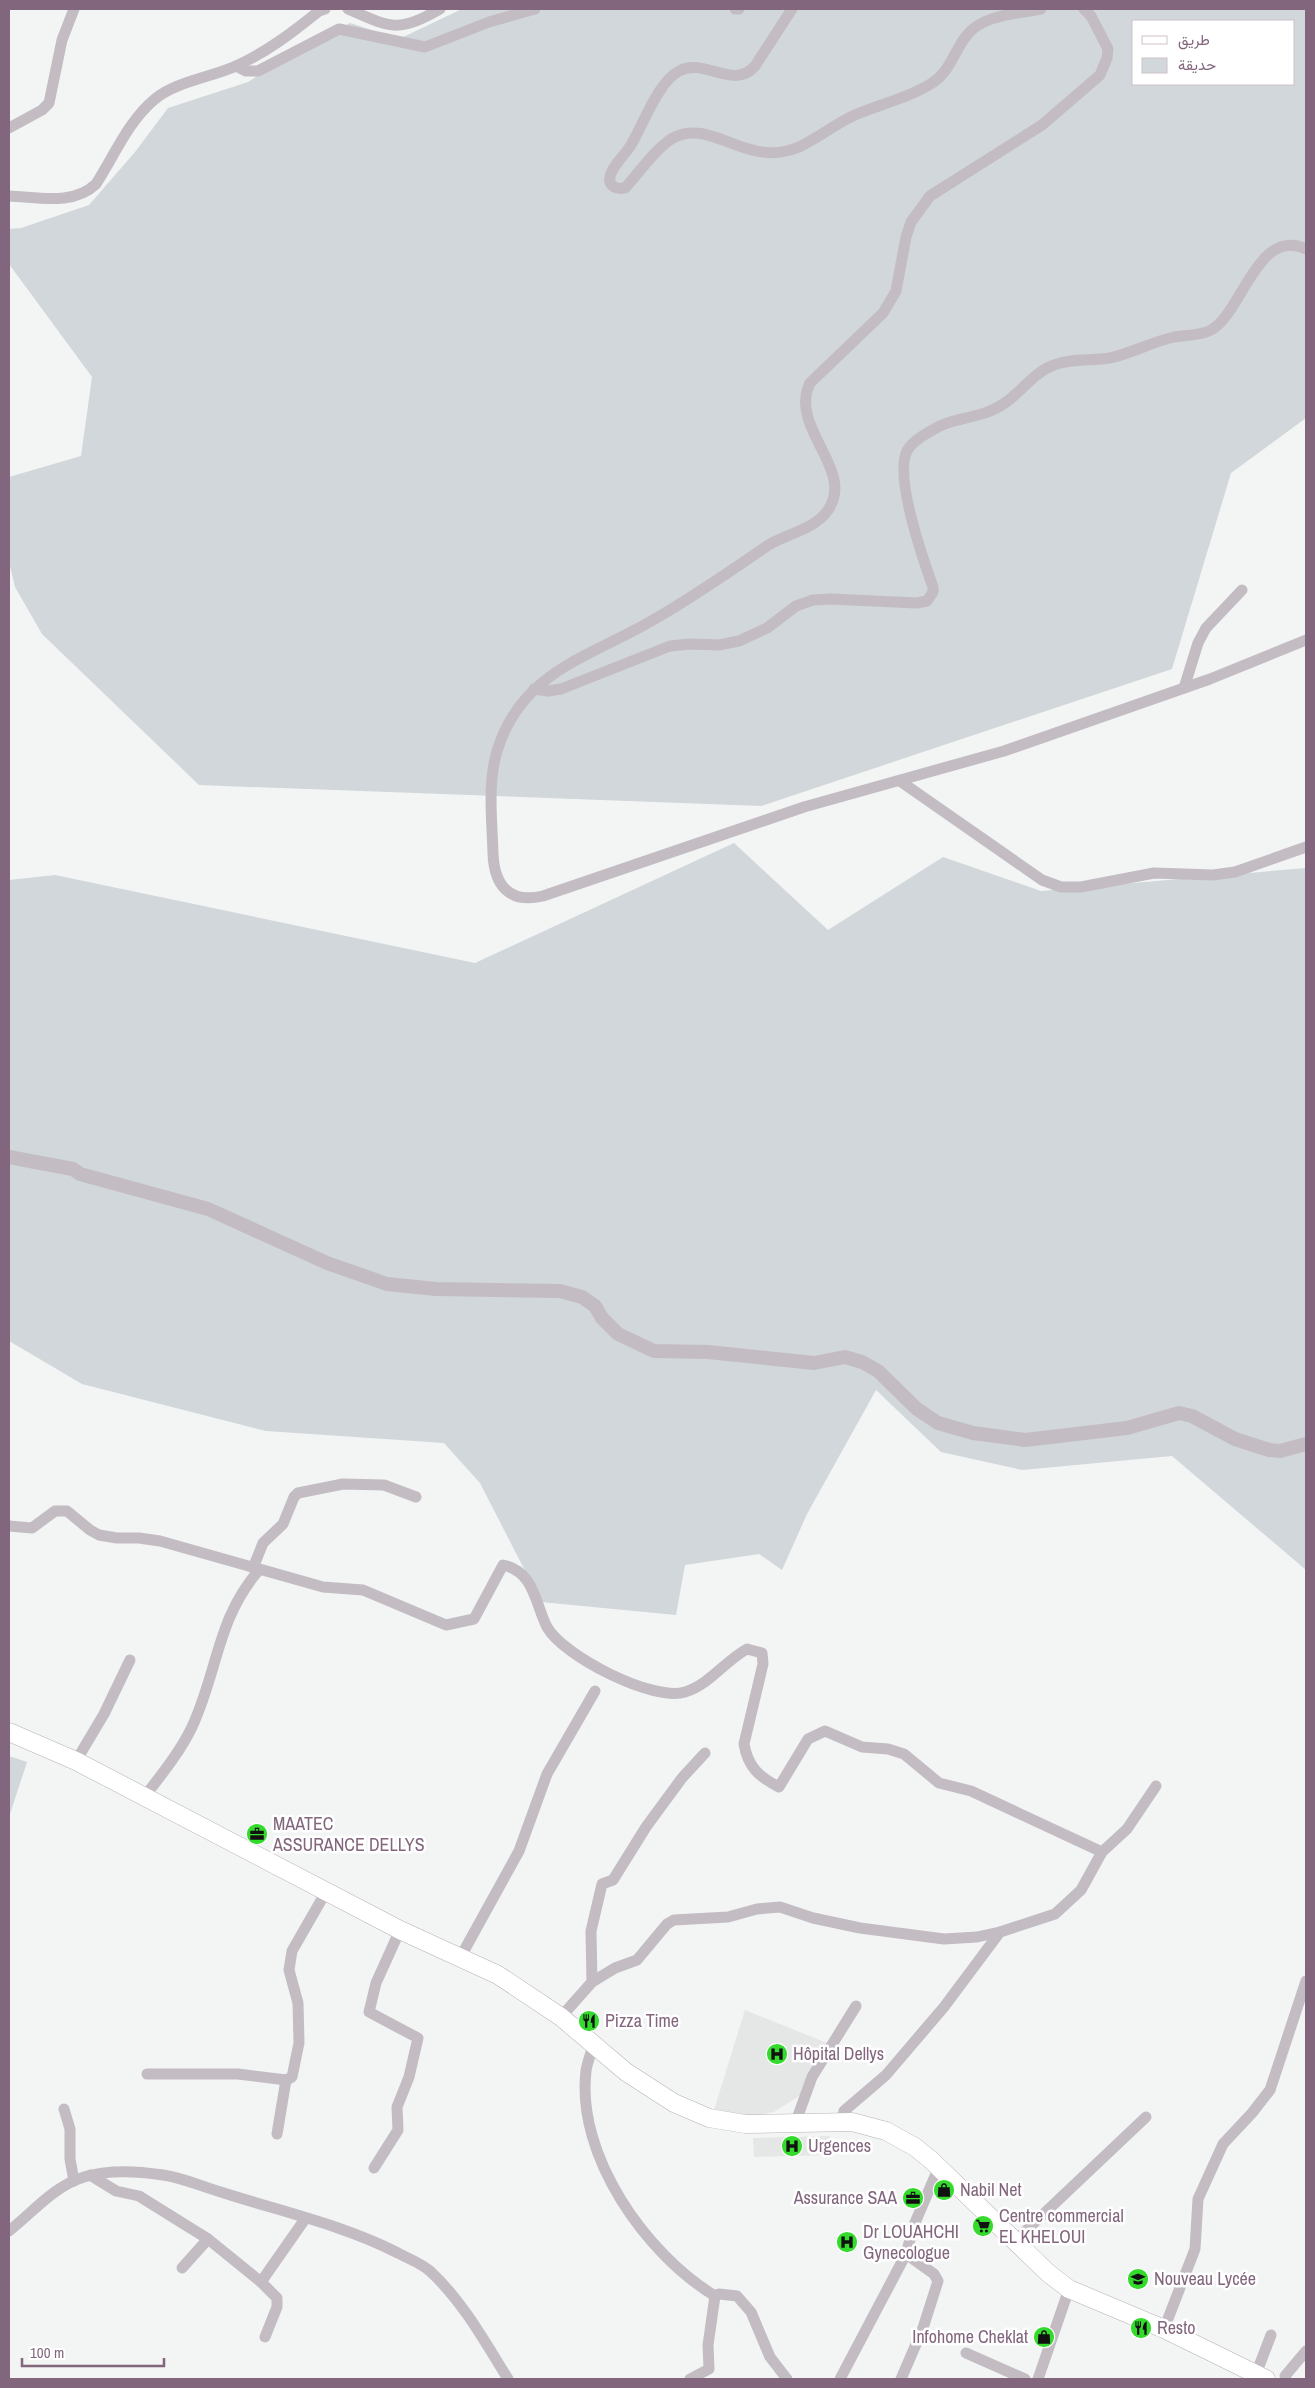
<svg xmlns="http://www.w3.org/2000/svg" width="1315" height="2388" font-family="'Archivo Narrow',Vazirmatn,sans-serif">
<rect width="100%" height="100%" fill="#f2f5f4"/>
<g fill="#e5e6e6">
<path d="M745 2010 827 2043 810 2089 774 2112 750 2116 714 2110Z"/>
<path d="M830 2136 831 2155 754 2157 753 2138Z"/>
<path d="M841 2232 859 2241 853 2252 835 2243Z"/>
</g>
<g fill="#d1d7da" fill-rule="evenodd">
<path d="M462 9H1306V418L1231 473 1172 669 761 806 199 785 42 634 15 587 9 562V477L81 456 92 377 9 264V229L21 228 89 205 135 152 168 108 248 82 284 58 350 23 399 39ZM1134 21H1294V84H1134Z"/>
<path d="M734 843 828 930 943 857 1041 891 1306 868V1570L1172 1456 1022 1470 941 1452 876 1390 807 1514 782 1570 759 1554 685 1565 676 1615 541 1602 480 1483 444 1443 266 1431 82 1384 9 1341V880L55 875 475 963Z"/>
<path d="M9 1756 27 1762 9 1817Z"/>
</g>
<g fill="none" stroke-linecap="round" stroke-linejoin="round">
<g stroke="#b9b0b7" stroke-width="19">
<path id="primary" d="M9 1732 76 1761 400 1930 498 1975 561 2017 626 2072 674 2103 709 2118 745 2124 852 2122 886 2131 915 2147 931 2160 1048 2273 1069 2289 1164 2329 1266 2379"/>
</g>
<g stroke="#c4bcc3" stroke-width="11">
<path d="M348 9C391 28 398 33 440 9"/>
<path d="M735 9H739"/>
<path d="M792 9 755 66C733 91 705 57 679 71 658 82 643 125 631 145 625 155 612 166 610 177 608 186 617 190 625 188 638 174 658 145 675 137 715 119 746 169 799 147 818 138 835 124 855 115 880 104 909 98 932 83 950 72 954 51 967 35 984 14 1017 14 1041 9"/>
<path d="M1084 9 1091 16 1108 49 1107 58 1100 75 1042 125 930 196 911 222 906 237 896 291 883 313 810 383C788 428 856 469 828 510 814 531 783 534 764 548 725 575 687 601 646 624 585 658 522 674 498 748 487 781 492 819 493 853 494 885 509 904 543 896L804 807 1004 751 1210 679 1306 640"/>
<path d="M236 66 246 71H258L339 29 425 47 489 22 535 9"/>
<path d="M9 128 42 110 49 103 62 40 74 9"/>
<path d="M9 196C38 197 73 206 96 184 114 156 129 120 155 99 175 82 212 77 236 66 267 52 293 32 319 11L325 9"/>
<path d="M1184 688 1198 643 1206 628 1242 590"/>
<path d="M534 689 548 691 561 689 670 646 690 644 719 645 739 641 767 628 796 606 813 600 831 599 917 603 927 601 933 592V587C923 559 894 477 907 451 913 440 929 432 940 426 956 418 974 418 990 411 1017 401 1029 374 1054 365 1071 358 1091 361 1110 358 1132 353 1152 342 1174 337 1186 335 1200 336 1211 330 1242 313 1258 226 1306 249"/>
<path d="M900 781 1042 880 1061 887H1081L1154 873 1213 875 1235 872 1306 847"/>
<path d="M9 1526 32 1528 55 1511H67L90 1530 99 1535 117 1538H139L160 1541 323 1587 363 1590 446 1625 474 1619 503 1565C535 1572 535 1604 547 1627 563 1656 653 1702 685 1692 709 1685 725 1661 747 1649L762 1653 763 1664 744 1744C748 1767 759 1777 779 1787L808 1739 825 1731 862 1747 888 1749 904 1754 939 1783 971 1791 1102 1852"/>
<path d="M253 1568 263 1543 283 1524 294 1497 298 1493 343 1484 384 1485 416 1497"/>
<path d="M76 1761 104 1714 130 1660"/>
<path d="M145 1796C162 1774 180 1752 192 1727 218 1671 217 1618 259 1570"/>
<path d="M460 1958 519 1851 547 1774 595 1691"/>
<path d="M592 1982 615 1968 637 1960 667 1924 674 1920 728 1917 757 1909 780 1907 813 1918 860 1928 944 1939 977 1937 1000 1932"/>
<path d="M561 2017 592 1982 591 1931 602 1884 613 1880 646 1827 682 1778 705 1753"/>
<path d="M593 2045C591 2054 587 2063 586 2071 576 2156 646 2254 715 2296"/>
<path d="M147 2074H238L286 2080 292 2077 299 2043 298 2003 289 1970 292 1951 327 1890"/>
<path d="M64 2109 70 2129V2159L74 2181"/>
<path d="M841 2122 844 2111 886 2075 944 2007 1000 1932 1055 1914 1081 1890 1102 1852 1127 1829 1156 1786"/>
<path d="M795 2124 812 2077 856 2006"/>
<path d="M277 2134 286 2080"/>
<path d="M374 2168 398 2130 397 2107 409 2077 418 2038 369 2012 376 1983 400 1930"/>
<path d="M90 2175 116 2191 139 2196 208 2239 261 2282 277 2298V2307L265 2337"/>
<path d="M9 2231C33 2212 54 2186 84 2177 109 2169 137 2171 163 2175 184 2178 203 2187 224 2193 283 2212 343 2225 398 2253 409 2259 423 2264 431 2272 463 2302 485 2342 508 2379"/>
<path d="M1015 2241 1146 2117"/>
<path d="M182 2268 208 2239"/>
<path d="M261 2282 305 2219"/>
<path d="M1164 2329 1195 2249 1198 2199 1223 2144 1252 2113 1270 2090 1306 1981"/>
<path d="M966 2353 1025 2379"/>
<path d="M1256 2374 1271 2335"/>
<path d="M690 2379 709 2369 708 2345 715 2296 719 2294 737 2296 751 2312 770 2357 787 2379"/>
<path d="M840 2379 906 2254 914 2225 939 2167"/>
<path d="M901 2379 923 2328 938 2281 934 2274 906 2254"/>
<path d="M1038 2379 1069 2289"/>
<path d="M1286 2379 1285 2376 1306 2351"/>
</g>
<path stroke="#c4bcc3" stroke-width="14" d="M9 1157 73 1169 80 1174 208 1209 327 1263 387 1284 436 1289 560 1291 582 1297 595 1306 602 1318 618 1334 654 1351 708 1352 814 1363 845 1357 862 1362 878 1371 917 1409 938 1423 973 1433 1025 1440 1127 1428 1179 1413 1192 1416 1235 1439 1269 1450 1280 1451 1306 1444"/>
<use href="#primary" stroke="#fff" stroke-width="18"/>
</g>
<defs>
<g id="office-disc" transform="scale(1.125)"><circle r="9.5" fill="#34db2d" stroke="#fff"/><path d="M-6-3h4V-5.5h4V-3h4V5H-6ZM-1-4.5V-3h2v-1.5ZM-6 0V1H6V0Z" fill="#111"/></g>
<g id="restaurant-disc" transform="scale(1.125)"><circle r="9.5" fill="#34db2d" stroke="#fff"/><path d="M-5-6h1v4h1v-4h1v4h1v-4h1v5L-1.5 .5V6h-2V.5L-5-1ZM5-6V6H3V1.5H1.5Q1.5-4 5-6Z" fill="#111"/></g>
<g id="hospital-disc" transform="scale(1.125)"><circle r="9.5" fill="#34db2d" stroke="#fff"/><path d="M-5-5h3v3.5h4V-5h3V5h-3V1.5h-4V5h-3Z" fill="#111"/></g>
<g id="shop-disc" transform="scale(1.125)"><circle r="9.5" fill="#34db2d" stroke="#fff"/><path d="M-5-2.5h2.3a2.7 3.5 0 0 1 5.4 0H5L5.5 6h-11ZM-1.5-2.5h3a1.5 2.3 0 0 0-3 0Z" fill="#111"/></g>
<g id="supermarket-disc" transform="scale(1.125)"><circle r="9.5" fill="#34db2d" stroke="#fff"/><path d="M-6-5.5h2.5l.6 2H6L4.5 2H-2.5L-4.4-4H-6ZM-1.5 3.2a1.3 1.3 0 1 0 .1 0ZM3 3.2a1.3 1.3 0 1 0 .1 0Z" fill="#111"/></g>
<g id="school-disc" transform="scale(1.125)"><circle r="9.5" fill="#34db2d" stroke="#fff"/><path d="M0-5L7-2L0 1L-7-2ZM-4 1L0 2.5L4 1V4Q0 6-4 4Z" fill="#111"/></g>
</defs>
<g fill-rule="evenodd">
<use href="#office-disc" x="257" y="1834"/>
<use href="#restaurant-disc" x="589" y="2021"/>
<use href="#hospital-disc" x="777" y="2054"/>
<use href="#hospital-disc" x="792" y="2146"/>
<use href="#shop-disc" x="944" y="2190"/>
<use href="#office-disc" x="913" y="2198"/>
<use href="#supermarket-disc" x="983" y="2226"/>
<use href="#hospital-disc" x="847" y="2242"/>
<use href="#school-disc" x="1138" y="2279"/>
<use href="#restaurant-disc" x="1141" y="2328"/>
<use href="#shop-disc" x="1044" y="2337"/>
</g>
<g text-anchor="middle" stroke-width="5" stroke-linejoin="round" paint-order="stroke">
<g font-size="18" fill="#82667d" stroke="#fff" text-anchor="start">
<text x="273" y="1830">MAATEC<tspan x="273" dy="21">ASSURANCE DELLYS</tspan></text>
<text x="605" y="2027">Pizza Time</text>
<text x="793" y="2060">Hôpital Dellys</text>
<text x="808" y="2152">Urgences</text>
<text x="960" y="2196">Nabil Net</text>
<text x="897" y="2204" text-anchor="end">Assurance SAA</text>
<text x="999" y="2222">Centre commercial<tspan x="999" dy="21">EL KHELOUI</tspan></text>
<text x="863" y="2238">Dr LOUAHCHI<tspan x="863" dy="21">Gynecologue</tspan></text>
<text x="1154" y="2285">Nouveau Lycée</text>
<text x="1157" y="2334">Resto</text>
<text x="1028" y="2343" text-anchor="end">Infohome Cheklat</text>
</g>
</g>
<rect width="1315" height="2388" fill="none" stroke="#82667d" stroke-width="20"/>
<rect x="1132" y="20" width="162" height="65" fill="#ffffff" stroke="#cdc2cb"/>
<rect x="1142" y="36" width="25" height="8" fill="#ffffff" stroke="#cdc2cb"/>
<text x="1178" y="45" font-size="15" fill="#82667d">طريق</text>
<rect x="1142" y="58" width="25" height="15" fill="#d1d7da" stroke="#cdc2cb"/>
<text x="1178" y="70" font-size="15" fill="#82667d">حديقة</text>
<path d="M22 2358v8h142v-8" fill="none" stroke="#82667d" stroke-width="2.5"/>
<text x="30" y="2358" font-size="15" fill="#82667d" stroke="#ffffff" stroke-width="4" paint-order="stroke">100 m</text>
</svg>
